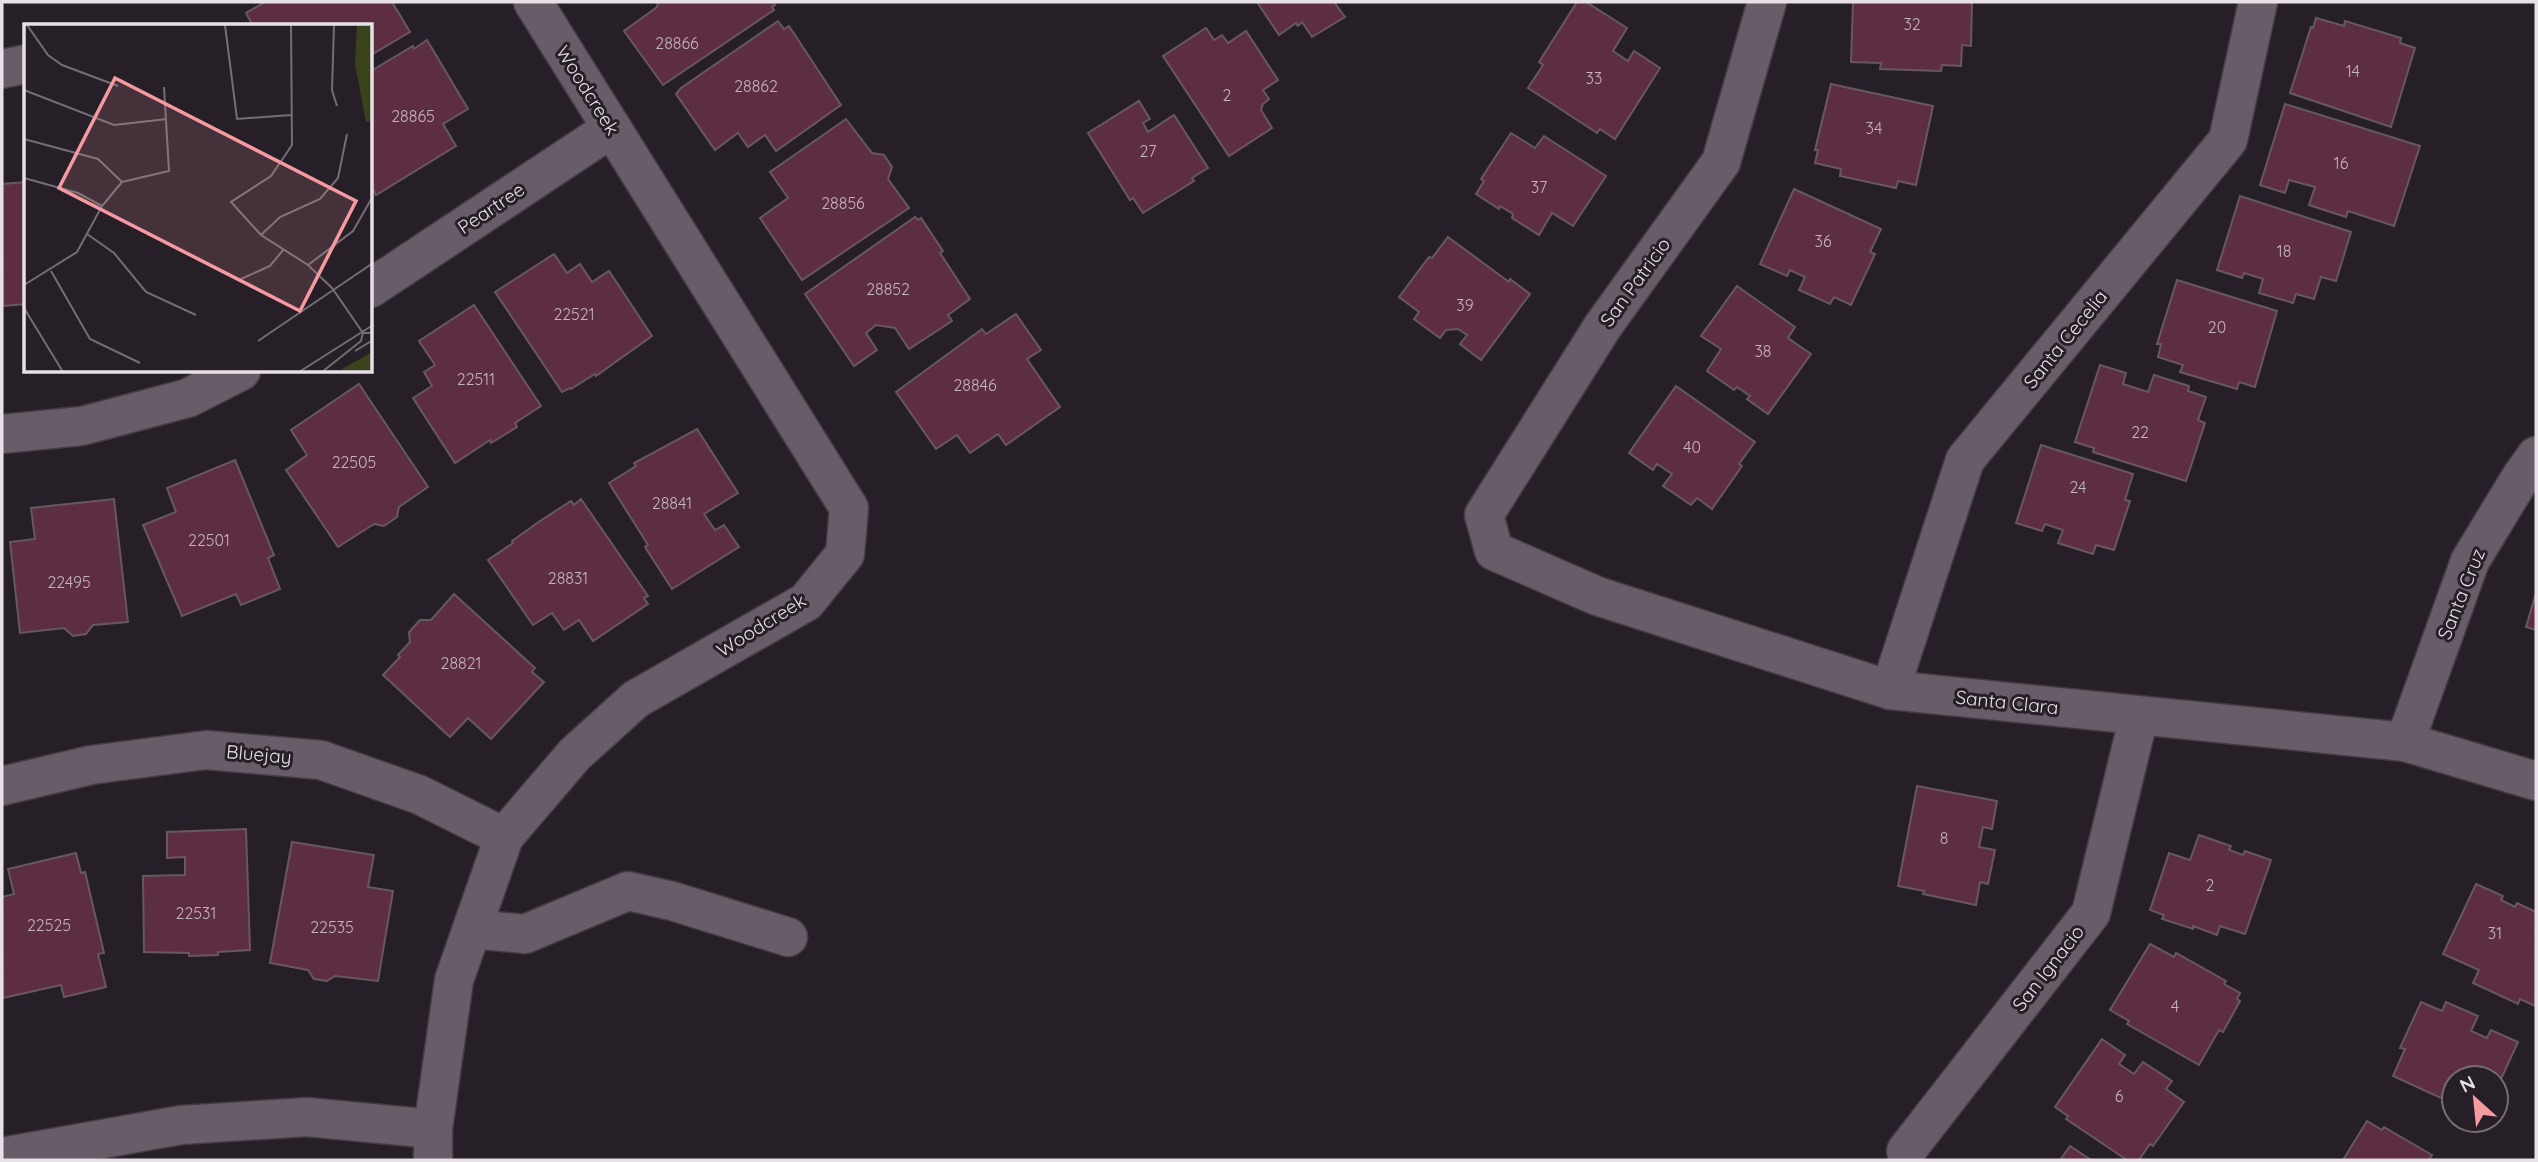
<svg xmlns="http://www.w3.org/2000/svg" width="2538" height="1162" font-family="Quicksand,sans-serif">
<rect width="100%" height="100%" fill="#271f28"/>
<g fill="#5d2e42" stroke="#67585e" stroke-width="2">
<path d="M265 2H392L410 32 371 55V26H253L246 13Z"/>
<path d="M658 2H773L775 5 772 7 774 10 663 85 624 31 657 7Z"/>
<path d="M1257 2H1334L1345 17 1312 37 1302 22 1298 26 1296 23 1279 35Z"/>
<path d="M1577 2H1586L1627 28 1613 51 1628 61 1634 51 1660 68 1615 139 1600 129 1597 133 1528 88 1543 65 1539 62Z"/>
<path d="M1853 2H1972L1971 46 1962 45 1961 66 1942 65 1941 71 1880 69 1881 63 1851 62Z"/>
<path d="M2316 18 2344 26 2345 21 2401 38 2400 43 2415 48 2391 127 2290 93 2311 27 2313 28Z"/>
<path d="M778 21 784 29 789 26 841 105 776 151 765 135 748 147 738 133 715 150 676 94 681 88Z"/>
<path d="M1206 28 1214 40 1222 35 1228 43 1246 31 1278 80 1263 90 1269 99 1263 104 1261 110 1272 128 1229 156 1163 56Z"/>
<path d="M427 40 468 109 443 124 456 146 376 195 371 186V71L413 46 414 49Z"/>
<path d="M1831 84 1933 106 1916 185 1898 181 1896 188 1840 176 1841 169 1815 163 1818 150H1815Z"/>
<path d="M1139 101 1150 119 1143 123 1148 132 1174 115 1208 168 1192 178 1194 181 1143 213 1133 198 1130 200 1088 133Z"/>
<path d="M2285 104 2420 146 2394 226 2348 211 2346 217 2309 205 2315 187 2289 180 2285 193 2260 185Z"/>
<path d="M846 119 872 153 884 155 892 167 888 179 909 208 802 280 760 218 788 198 770 172Z"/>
<path d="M1511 133 1535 148 1544 136 1606 176 1573 226 1552 213 1539 235 1512 218 1513 214 1500 206 1499 209 1476 194 1484 181 1481 179Z"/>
<path d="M26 182V304L3 306 2 184Z"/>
<path d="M1794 189 1881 229 1870 252 1875 254 1851 305 1834 297 1830 304 1799 290 1805 277 1790 270 1787 276 1760 264Z"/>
<path d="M2240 196 2351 232 2336 281 2321 277 2314 299 2296 294 2293 303 2259 293 2263 279 2244 273 2242 278 2217 270Z"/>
<path d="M915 217 918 220 921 218 943 251 940 253 970 299 948 315 952 321 909 349 895 328 876 325 866 333 877 350 854 366 805 294Z"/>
<path d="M1448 237 1509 282 1510 279 1530 294 1481 360 1460 344 1467 335 1458 329 1446 330 1440 338 1414 319 1419 312 1399 297 1429 257 1432 258Z"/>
<path d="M554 254 567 273 580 264 592 282 609 271 652 336 596 376 595 374 571 389 570 388 562 392 495 292Z"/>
<path d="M2177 280 2277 311 2255 387 2239 382 2237 389 2180 372 2183 365 2158 357 2161 344H2157Z"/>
<path d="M1737 286 1795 327 1788 338 1811 354 1768 414 1747 399 1750 396 1737 387 1734 390 1707 371 1721 349 1701 336Z"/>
<path d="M474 305 541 406 515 423 517 427 491 443 490 440 455 463 413 398 432 386 424 372 435 365 419 341Z"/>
<path d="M1016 314 1041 350 1027 359 1060 407 1006 445 998 434 970 453 957 435 936 449 896 392 982 329 986 334Z"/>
<path d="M2100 365 2126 373 2123 384 2148 392 2154 375 2189 386 2188 391 2206 397 2198 420 2205 423 2186 481 2093 452 2094 448 2075 442Z"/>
<path d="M359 384 428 487 399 507 397 517 384 526 374 524 338 547 286 470 307 455 291 430Z"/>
<path d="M1676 386 1755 442 1739 464 1742 466 1712 509 1697 498 1691 505 1663 486 1672 474 1657 464 1653 470 1629 453Z"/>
<path d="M697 429 738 493 704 514 715 530 724 525 739 547 672 589 645 547 648 545 609 483 636 466 634 463Z"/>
<path d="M2041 445 2133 474 2125 500 2130 501 2114 550 2096 545 2093 554 2058 543 2063 530 2045 524 2042 531 2016 523Z"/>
<path d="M235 460 274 555 268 558 280 589 241 605 236 594 182 616 143 525 176 512 167 488Z"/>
<path d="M114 499 128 622 93 625 86 634 73 636 64 628 20 633 10 542 35 539 31 508Z"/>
<path d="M581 499 648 596 644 598 648 604 593 641 579 620 564 630 552 613 533 625 488 560 513 543 512 541 540 521 571 501 574 505Z"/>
<path d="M2536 593V630L2526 627Z"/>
<path d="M454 594 535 668 532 672 544 682 491 739 468 718 450 737 383 675 400 657 398 655 410 642 409 632 420 620H431Z"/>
<path d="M1917 786 1997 801 1992 829 1983 827 1979 847 1995 850 1988 884 1980 882 1976 905 1923 894 1924 891 1898 886Z"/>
<path d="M246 829 250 950 218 952V955L189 956V953L144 952 143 876 185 875V857L167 858V832Z"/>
<path d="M2199 835 2231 846 2229 850 2243 855 2245 851 2271 860 2245 934 2220 926 2217 935 2193 926V929L2162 919 2164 915 2150 910 2169 853 2190 860Z"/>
<path d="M292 842 374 855 368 887 393 891 378 981 335 976 327 981 314 979 308 970 270 963Z"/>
<path d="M76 853 81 873 85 872 104 953 98 954 106 987 64 997 61 985 3 998 2 897 14 894 8 869Z"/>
<path d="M2476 884 2503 896 2501 900 2515 907 2517 903 2536 912 2535 1006 2520 999 2518 1004 2473 983 2479 970 2443 954Z"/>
<path d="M2150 944 2174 957 2176 953 2226 981 2224 984 2240 993 2237 999 2240 1001 2223 1032 2219 1030 2199 1065 2127 1024 2129 1021 2110 1010Z"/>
<path d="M2421 1002 2442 1011 2446 1002 2478 1016 2471 1031 2487 1038 2491 1030 2518 1042 2496 1090V1078H2454V1104L2393 1076 2405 1049 2400 1048Z"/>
<path d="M2102 1039 2125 1055 2119 1064 2134 1074 2143 1062 2172 1081 2166 1089 2184 1102 2153 1146 2150 1144 2139 1160H2127L2066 1119 2068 1116 2055 1107Z"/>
<path d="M2367 1121 2382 1130 2384 1127 2432 1155 2429 1160H2343Z"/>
<path d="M2070 1146 2091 1160H2060Z"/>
</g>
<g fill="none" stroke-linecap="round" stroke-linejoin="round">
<g stroke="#443c44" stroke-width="41">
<g id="minor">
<path d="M1767 2 1721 162 1603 326 1484 515 1494 551 1597 596 1890 690 2405 742 2536 781"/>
<path d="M2 69 26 64"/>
<path d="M371 288 612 128"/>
<path d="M2 434 82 426 188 398 241 371"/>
<path d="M1890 690 1965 460 2228 140 2258 2"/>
<path d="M2405 742 2470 561 2521 477 2536 456"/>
<path d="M2 786 91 765 206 750 321 760 420 795 504 837"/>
<path d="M472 929 525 934 628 891 672 901 788 937"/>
<path d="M1906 1151 2091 913 2139 716"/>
<path d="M2 1157 181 1125 307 1117 433 1129"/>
<path d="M433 1160V1129L454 980 504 837 575 754 636 699 806 602 845 554 849 508 533 2"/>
</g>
</g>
<use href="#minor" stroke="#675c67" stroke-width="38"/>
</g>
<g text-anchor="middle" stroke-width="6" stroke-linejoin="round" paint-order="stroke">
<g font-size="16" fill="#c4b4be">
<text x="1912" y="30">32</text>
<text x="677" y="49">28866</text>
<text x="2353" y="77">14</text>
<text x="1594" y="84">33</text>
<text x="756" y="92">28862</text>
<text x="1227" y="101">2</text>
<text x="413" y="122">28865</text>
<text x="1874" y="134">34</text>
<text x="1148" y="157">27</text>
<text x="2341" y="169">16</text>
<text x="1539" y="193">37</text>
<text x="843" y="209">28856</text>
<text x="1823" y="247">36</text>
<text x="2284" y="257">18</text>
<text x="888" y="295">28852</text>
<text x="1465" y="311">39</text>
<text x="574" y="320">22521</text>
<text x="2217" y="333">20</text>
<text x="1763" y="357">38</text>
<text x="476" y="385">22511</text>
<text x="975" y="391">28846</text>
<text x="2140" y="438">22</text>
<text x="1692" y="453">40</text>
<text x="354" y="468">22505</text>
<text x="2078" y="493">24</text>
<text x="672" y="509">28841</text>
<text x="209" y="546">22501</text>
<text x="568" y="584">28831</text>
<text x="69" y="588">22495</text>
<text x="461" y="669">28821</text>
<text x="1944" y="844">8</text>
<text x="2210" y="891">2</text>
<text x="196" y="919">22531</text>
<text x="49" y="931">22525</text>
<text x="332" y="933">22535</text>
<text x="2495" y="939">31</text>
<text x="2175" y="1012">4</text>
<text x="2119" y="1102">6</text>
</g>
<g font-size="19" fill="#e7e1e7" stroke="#271f28">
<text transform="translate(588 90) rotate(58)" y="7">Woodcreek</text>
<text transform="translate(491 208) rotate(-34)" y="7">Peartree</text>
<text transform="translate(1635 282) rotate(-54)" y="7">San Patricio</text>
<text transform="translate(2065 339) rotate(-51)" y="7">Santa Cecelia</text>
<text transform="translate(2461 594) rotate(-68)" y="7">Santa Cruz</text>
<text transform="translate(761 625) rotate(-32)" y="7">Woodcreek</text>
<text transform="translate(2007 702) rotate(6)" y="7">Santa Clara</text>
<text transform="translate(259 754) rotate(5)" y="7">Bluejay</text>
<text transform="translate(2048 968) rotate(-52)" y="7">San Ignacio</text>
</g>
</g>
<g transform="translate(24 24)">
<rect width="348" height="348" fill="#271f28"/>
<path d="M333 1H348V97L342 98 331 40ZM348 328V348H313Z" fill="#39421b"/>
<path fill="none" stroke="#746d74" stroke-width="2" d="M3 1 24 31 38 41 94 62M201 1 213 95 267 91M267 1 268 121 247 152 207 178 237 211 284 241 308 264 339 309M310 1 308 66 313 82M0 66 90 101 143 95M0 115 74 135 98 158M0 154 54 169 78 182M63 210 90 229 122 268 172 291M237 211 256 193 296 175 314 154 323 110M284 241 329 207 349 172M27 247 66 315 116 339M217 255 246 242 260 225M0 261 53 228 78 182 98 158 145 147 140 63M0 284 39 348M234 317 349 239M331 327 349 316M275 348 349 301M298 348 337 317 339 309H349"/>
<path fill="#f49aa0" fill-opacity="0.15" stroke="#f49aa0" stroke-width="3.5" d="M91 54 332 177 276 287 35 164Z"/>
<rect width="348" height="348" fill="none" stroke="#e7e1e7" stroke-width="3.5"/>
</g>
<rect width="2538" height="1162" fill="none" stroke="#e7e1e7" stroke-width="7"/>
<g transform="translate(2475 1099) rotate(333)"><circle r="33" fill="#271f28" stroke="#746d74" stroke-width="2"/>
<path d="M0-5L12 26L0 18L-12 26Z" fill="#f49aa0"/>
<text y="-10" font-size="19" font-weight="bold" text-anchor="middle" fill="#e7e1e7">N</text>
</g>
</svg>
